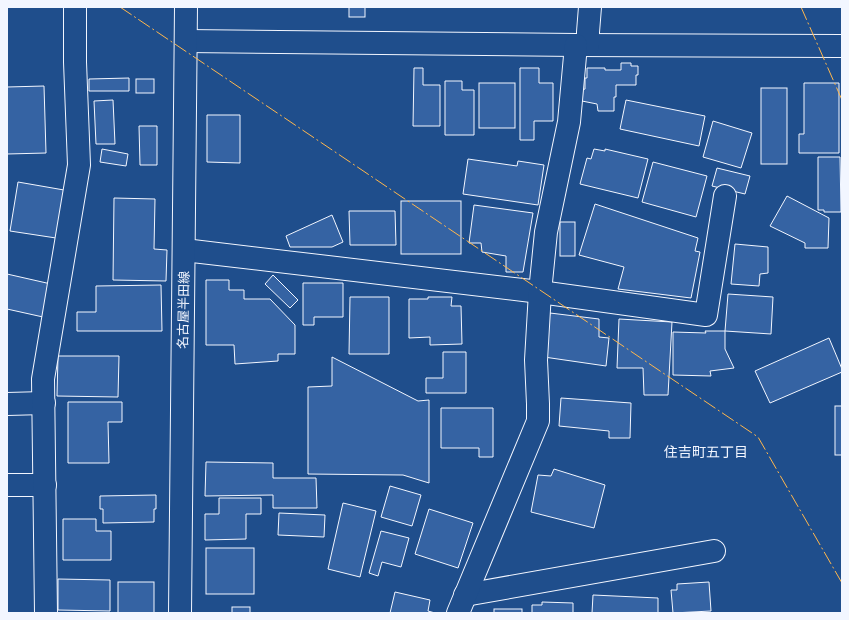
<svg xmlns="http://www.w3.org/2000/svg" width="849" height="620" font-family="'Roboto Serif','Noto Sans JP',serif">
<rect width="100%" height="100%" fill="#1f4e8c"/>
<g fill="#3563a3" stroke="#f2f6ff">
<rect x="349" y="7" width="16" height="10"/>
<path d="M621 63H631V66H638V75H636V85H616V97H614V111H598L597 104 582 101V90L585 89V78H587V68H605V70H621Z"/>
<path d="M414 68H423V85H440V126H413Z"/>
<path d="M520 68H539V83H553V121H534V140H520Z"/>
<path d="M129 78V91H89V79Z"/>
<rect x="136" y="79" width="18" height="14"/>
<path d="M445 81H462V90H474V135H445Z"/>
<rect x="479" y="83" width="36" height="45"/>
<path d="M804 83H839V153H799V134H804Z"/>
<path d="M44 86 46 153 7 154V87Z"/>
<rect x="761" y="88" width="26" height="76"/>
<path d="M113 100 115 144H96L94 101Z"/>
<path d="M626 100 705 116 699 146 620 129Z"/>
<path d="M207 115H240V163L207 162Z"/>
<path d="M713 121 752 133 741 168 703 157Z"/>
<path d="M139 126H157V165H140Z"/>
<path d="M102 149 128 154 126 166 100 162Z"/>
<path d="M594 149 605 151V149L648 159 638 198 580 184 587 158 591 159Z"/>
<path d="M818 157H840L841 212H824V210H818Z"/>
<path d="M468 159 517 166 518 161 544 165 538 205 463 194Z"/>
<path d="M653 162 707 176 696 217 642 202Z"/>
<path d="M717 168 750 176 745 194 712 186Z"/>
<path d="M18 182 64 190 56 238 10 231Z"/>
<path d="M787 196 829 218 828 248H805V243L770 226Z"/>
<path d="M114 198 155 199 154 249 167 250 166 281 113 280Z"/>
<rect x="401" y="201" width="60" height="53"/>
<path d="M595 204 698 238 695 251 700 252 691 298 618 289 624 267 579 255Z"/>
<path d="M474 205 533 213 523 272H506V256L482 252 481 243H469Z"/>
<path d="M349 211H395L396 245H350Z"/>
<path d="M332 215 343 242 332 247H290L286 236Z"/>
<rect x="560" y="222" width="15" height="34"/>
<path d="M735 244 768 247V273L760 274 759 286 731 284Z"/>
<path d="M7 274 51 284 43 317 7 309Z"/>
<path d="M273 275 298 300 290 308 265 284Z"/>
<path d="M206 280H229V290H244V299H270L295 325V354H278V361L235 364 234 345H206Z"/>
<path d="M303 283H343V317H314V325H303Z"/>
<path d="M161 285 162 331H77V312H96V286Z"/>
<path d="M728 294 773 297 771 334 725 331Z"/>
<path d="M350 297H389V354H349Z"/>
<path d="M428 297H452L451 306H461L462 344 430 345V337L409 338V299H428Z"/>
<path d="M550 313 599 319V337L609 338 606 366 544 357Z"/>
<path d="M619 319 672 322 668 395H644L643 368H617Z"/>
<path d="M705 331H725V349L734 368 710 371 711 376 673 375V332L706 333Z"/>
<path d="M829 338 842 369V372L770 403 755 371Z"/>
<path d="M443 352H466V393H426V378H443Z"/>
<path d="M58 356H119L118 397 57 396Z"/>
<path d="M332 357 418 401 429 400V483L403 475 308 474V387L332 386Z"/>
<path d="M561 398 631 403 630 438H609V431L559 426Z"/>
<path d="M68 402H122V422H108L109 463H68Z"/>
<rect x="835" y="406" width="7" height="49"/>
<path d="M441 408H493V457H479V448H441Z"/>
<path d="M206 462 273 463V478H316L317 508H273V495L205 496Z"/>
<path d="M554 469 605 485 594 528 531 512 538 475 551 476Z"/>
<path d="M390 486 421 495 412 526 381 517Z"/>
<path d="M156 495V509H154V522L103 523V509H100V496Z"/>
<path d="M219 498H261V514H246V539L205 540V514H219Z"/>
<path d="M343 503 376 511 360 577 328 569Z"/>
<path d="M429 509 473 523 458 568 415 554Z"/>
<path d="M279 513 325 515 324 537 278 535Z"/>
<path d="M63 519H96V531H111V560H63Z"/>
<path d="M381 531 409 538 401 567 382 562 378 576 369 573Z"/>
<rect x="206" y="548" width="48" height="46"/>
<path d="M58 579 110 580V611L58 610Z"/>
<rect x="118" y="582" width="36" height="31"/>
<path d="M709 582 711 611 673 613 671 590H677V584Z"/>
<path d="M395 592 430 600 428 611 435 613H390Z"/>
<path d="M593 595 658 598V613H592Z"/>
<path d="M542 602 573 603V613H532V605H542Z"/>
<rect x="232" y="607" width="18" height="6"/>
<rect x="494" y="609" width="28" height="4"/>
</g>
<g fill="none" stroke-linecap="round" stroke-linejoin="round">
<g stroke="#f2f6ff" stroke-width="24">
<g id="minor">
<path d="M186 41 576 45 842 46"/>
<path d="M588 45V32L590 7"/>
<path d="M184 250 540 292 706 315 725 196"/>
<path d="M7 404 44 403"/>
<path d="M7 485H45"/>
<path d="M465 595 714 551"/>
<path d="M46 613 43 379 79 165 75 62V7"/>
<path d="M458 613 538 421V404L536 360 540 292 546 232 569 122 576 45"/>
</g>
</g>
<g stroke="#f2f6ff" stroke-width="24">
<path id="primary" d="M180 613 186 7"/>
</g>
<use href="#minor" stroke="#1f4e8c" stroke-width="22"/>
<use href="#primary" stroke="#1f4e8c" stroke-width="22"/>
<g stroke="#ffb74d" stroke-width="1" stroke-dasharray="14 3 2 3" stroke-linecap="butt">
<path d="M120 7 758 437 842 583"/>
<path d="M801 7 842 100"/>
</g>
</g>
<g text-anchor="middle" stroke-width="3" stroke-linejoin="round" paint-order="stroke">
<g font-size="13" fill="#f2f6ff" stroke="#1f4e8c">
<text transform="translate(183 310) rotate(-89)" y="5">名古屋半田線</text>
</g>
<g font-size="14" fill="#f2f6ff" stroke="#1f4e8c">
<text x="706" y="457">住吉町五丁目</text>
</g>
</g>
<rect width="849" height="620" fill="none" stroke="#f2f6ff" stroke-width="16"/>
</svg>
